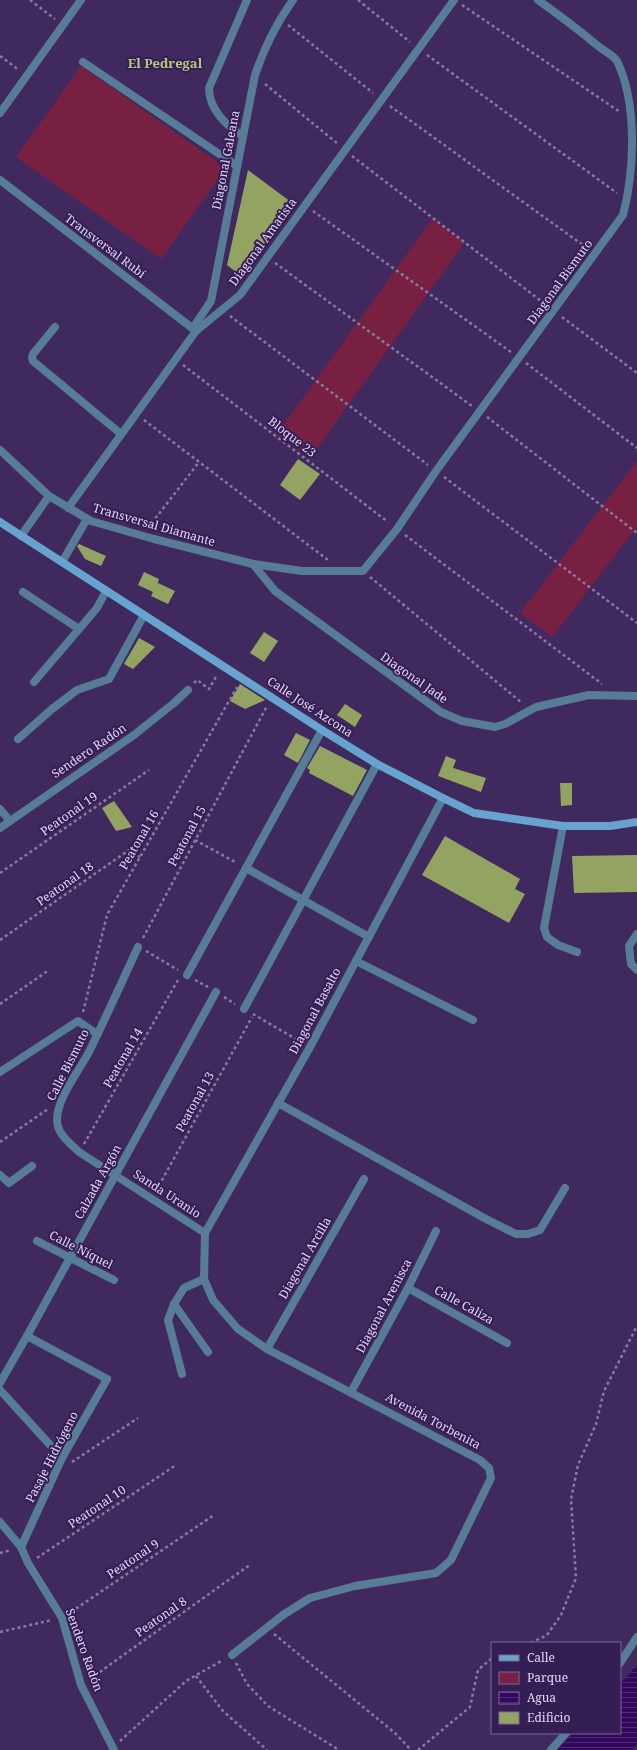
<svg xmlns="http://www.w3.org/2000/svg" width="637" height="1750" font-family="'Noto Serif',serif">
<defs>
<pattern id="water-rules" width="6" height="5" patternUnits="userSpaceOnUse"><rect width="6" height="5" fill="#33075b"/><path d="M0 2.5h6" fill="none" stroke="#502a73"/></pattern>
</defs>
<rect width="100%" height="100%" fill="#3f295e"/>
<g fill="#772042">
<path d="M81 66 226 168 161 259 16 157Z"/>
<path d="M432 219 465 242 310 458 277 434Z"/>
<path d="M637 461V527L552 637 520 613Z"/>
</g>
<path fill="url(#water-rules)" d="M637 1665V1744L633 1750H557L573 1733H620V1684Z"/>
<g fill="#93a462">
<path d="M248 170 295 205 241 276 227 265Z"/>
<path d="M298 459 320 474 300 500 280 485Z"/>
<path d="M79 544 106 556 101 566 85 559 77 546Z"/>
<path d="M144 572 159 579 157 585 158 583 175 591 168 604 151 596 153 592 138 585Z"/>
<path d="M264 632 278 641 264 662 250 653Z"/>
<path d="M139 638 155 647 133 669 124 664Z"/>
<path d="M240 684 265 700 245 709 230 701Z"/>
<path d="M345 704 362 715 355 727 337 715Z"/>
<path d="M296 733 310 740 298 763 284 755Z"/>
<path d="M320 746 367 770 353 796 309 773 310 770 307 768Z"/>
<path d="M446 756 456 760 453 768 486 778 481 792 438 776Z"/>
<path d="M560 783H572V805L561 806Z"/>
<path d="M114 801 132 827 116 831 102 808Z"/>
<path d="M445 836 520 879 515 889 525 894 509 923 422 875Z"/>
<path d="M637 855V892L574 893 572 856Z"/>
</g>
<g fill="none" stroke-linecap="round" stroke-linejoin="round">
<g stroke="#8a79a4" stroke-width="2.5" stroke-dasharray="3 3" stroke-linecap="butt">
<path d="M30 0 55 19"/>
<path d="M358 0 410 42"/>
<path d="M462 5 620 112"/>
<path d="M288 25 373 93"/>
<path d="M427 55 617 193"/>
<path d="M0 56 19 70"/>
<path d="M265 84 338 144"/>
<path d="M390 106 587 248"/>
<path d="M352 156 545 304"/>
<path d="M313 211 511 352"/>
<path d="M275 263 472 406"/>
<path d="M230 316 428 465"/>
<path d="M562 317 637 373"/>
<path d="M526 363 637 448"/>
<path d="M183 365 388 522"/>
<path d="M487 417 637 533"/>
<path d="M144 420 328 560"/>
<path d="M444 477 637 623"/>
<path d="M148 528 199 462"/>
<path d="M405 535 602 684"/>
<path d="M370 577 522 703"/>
<path d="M194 683 197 680 209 689 217 675"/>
<path d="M195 840 237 863"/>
<path d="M0 873 149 770"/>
<path d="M143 938 267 706"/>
<path d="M0 940 129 850 140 857"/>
<path d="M146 951 178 970"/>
<path d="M195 980 208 987"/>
<path d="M224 997 235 1004"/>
<path d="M0 1004 49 970"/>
<path d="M83 1012 107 915 237 687"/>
<path d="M253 1014 301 1042"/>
<path d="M0 1142 48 1109"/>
<path d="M84 1144 178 980"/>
<path d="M156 1191 252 1017"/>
<path d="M72 1462 138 1418"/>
<path d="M0 1553 11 1550"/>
<path d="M37 1558 176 1465"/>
<path d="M71 1612 214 1515"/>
<path d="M0 1632 52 1620"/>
<path d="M274 1634 395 1733 411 1750"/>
<path d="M531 1643 547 1635 561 1615 576 1578 571 1499 578 1465 596 1424 604 1391 637 1326"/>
<path d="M236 1663 247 1684 268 1706 339 1750"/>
<path d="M196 1676 223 1711 267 1750"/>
<path d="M90 1679 251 1564"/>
<path d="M120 1741 186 1681 223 1660"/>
<path d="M418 1750 470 1707 478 1670 492 1658"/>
</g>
<g stroke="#577c98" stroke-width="8">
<path d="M83 62 237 166"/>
<path d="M243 136C226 126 209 109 209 88L247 0"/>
<path d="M55 327 33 354 32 357 33 361 121 434"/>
<path d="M23 592 79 629"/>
<path d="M34 682 97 608 106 591"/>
<path d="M18 739 52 709 77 690 109 679 144 615"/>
<path d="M563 826 544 928 547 937 558 945 577 952"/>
<path d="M637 934 629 946 631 964 637 970"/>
<path d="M356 961 473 1020"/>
<path d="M0 1072 78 1021 97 1034"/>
<path d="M278 1103 486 1219 516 1234H528L540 1230 565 1188"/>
<path d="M174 1304 208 1352"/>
<path d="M182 1374 168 1320 174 1304 184 1288 204 1279"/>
<path d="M21 1547 62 1458 107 1379"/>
</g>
<g stroke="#577c98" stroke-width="8">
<path d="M0 113 81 0"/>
<path d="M0 180 196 331"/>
<path d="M193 328 211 301 255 75C264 48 276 24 293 0"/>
<path d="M0 450 49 496 91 521 154 539 253 564 302 571H363L397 529 436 471 623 215C635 169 637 102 617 61 613 55 604 51 598 46 579 30 559 15 538 0"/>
<path d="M68 508 196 331 240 295 454 0"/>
<path d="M21 536 49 496"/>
<path d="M62 562 87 519"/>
<path d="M253 564 275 591 441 712 462 721 495 727 505 724 536 707 589 695 637 696"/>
<path d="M0 809 10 821"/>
<path d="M0 828 134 735 174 703 188 690"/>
<path d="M246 868 369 937"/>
<path d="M138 947C122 982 106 1017 89 1052 79 1071 57 1098 57 1120 57 1134 70 1143 79 1152L205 1233"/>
<path d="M187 975 322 730"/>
<path d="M244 1009 377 764"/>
<path d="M0 1175 9 1183 32 1166"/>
<path d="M37 1241 114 1280"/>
<path d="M408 1288 507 1343"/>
<path d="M27 1336 107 1379"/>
<path d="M267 1349 364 1179"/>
<path d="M0 1383 27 1336 216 992"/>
<path d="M0 1390 62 1458"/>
<path d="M351 1392 408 1288 436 1231"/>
<path d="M0 1522 21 1547 28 1563 62 1618 81 1685 114 1750"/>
<path d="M232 1655 283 1615 310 1598 355 1586 436 1573 451 1560 491 1478 489 1468 480 1460 267 1349 238 1329 213 1300 204 1279 205 1233 310 1047 443 798"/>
<path d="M620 1663 637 1637"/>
<path d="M551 1750 566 1733"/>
</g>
<path stroke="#66a3ce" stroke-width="8" d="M0 522 322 730 377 764 443 798 474 813 563 826H610L637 822"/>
</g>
<g text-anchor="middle" stroke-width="4" stroke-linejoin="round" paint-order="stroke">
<g font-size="12" fill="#e2d6f7" stroke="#351e53">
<text transform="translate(226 160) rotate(-79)" y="4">Diagonal Galeana</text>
<text transform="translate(263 242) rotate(-54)" y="4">Diagonal Amatista</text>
<text transform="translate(105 246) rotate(37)" y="4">Transversal Rubí</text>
<text transform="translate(560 282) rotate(-54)" y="4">Diagonal Bismuto</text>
<text transform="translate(292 437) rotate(38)" y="4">Bloque 23</text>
<text transform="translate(154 525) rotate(16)" y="4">Transversal Diamante</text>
<text transform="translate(414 678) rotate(35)" y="4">Diagonal Jade</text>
<text transform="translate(310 707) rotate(33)" y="4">Calle José Azcona</text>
<text transform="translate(89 751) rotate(-34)" y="4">Sendero Radón</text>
<text transform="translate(69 814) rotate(-35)" y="4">Peatonal 19</text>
<text transform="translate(187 836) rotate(-62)" y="4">Peatonal 15</text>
<text transform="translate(139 840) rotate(-60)" y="4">Peatonal 16</text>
<text transform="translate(65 884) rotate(-35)" y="4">Peatonal 18</text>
<text transform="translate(315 1011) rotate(-62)" y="4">Diagonal Basalto</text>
<text transform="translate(123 1058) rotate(-60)" y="4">Peatonal 14</text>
<text transform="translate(68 1065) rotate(-63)" y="4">Calle Bismuto</text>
<text transform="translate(195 1102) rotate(-61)" y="4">Peatonal 13</text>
<text transform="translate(98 1182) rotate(-61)" y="4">Calzada Argón</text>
<text transform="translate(167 1194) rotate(33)" y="4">Sanda Uranio</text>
<text transform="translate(81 1250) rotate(27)" y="4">Calle Níquel</text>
<text transform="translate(305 1258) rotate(-60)" y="4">Diagonal Arcilla</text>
<text transform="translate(464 1305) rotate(29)" y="4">Calle Caliza</text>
<text transform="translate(384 1306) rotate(-62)" y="4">Diagonal Arenisca</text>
<text transform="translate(433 1421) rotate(28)" y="4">Avenida Torbenita</text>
<text transform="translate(52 1457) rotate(-63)" y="4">Pasaje Hidrógeno</text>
<text transform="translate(97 1507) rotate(-34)" y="4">Peatonal 10</text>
<text transform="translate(133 1559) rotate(-34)" y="4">Peatonal 9</text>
<text transform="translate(161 1617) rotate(-35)" y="4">Peatonal 8</text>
<text transform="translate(84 1650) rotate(70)" y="4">Sendero Radón</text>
</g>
<g font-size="13" font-weight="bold" fill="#b5c97f" stroke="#351e53">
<text x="165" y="68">El Pedregal</text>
</g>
</g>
<rect x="491" y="1642" width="130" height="92" fill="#351e53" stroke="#7a6895"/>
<rect x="499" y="1655" width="20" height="6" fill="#66a3ce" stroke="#7a6895"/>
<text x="527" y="1662" font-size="12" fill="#e2d6f7">Calle</text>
<rect x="499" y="1672" width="20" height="12" fill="#772042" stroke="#7a6895"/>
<text x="527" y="1682" font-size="12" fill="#e2d6f7">Parque</text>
<rect x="499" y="1692" width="20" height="12" fill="url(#water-rules)" stroke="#7a6895"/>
<text x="527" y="1702" font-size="12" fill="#e2d6f7">Agua</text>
<rect x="499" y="1712" width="20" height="12" fill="#93a462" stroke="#7a6895"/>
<text x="527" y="1722" font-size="12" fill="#e2d6f7">Edificio</text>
</svg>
